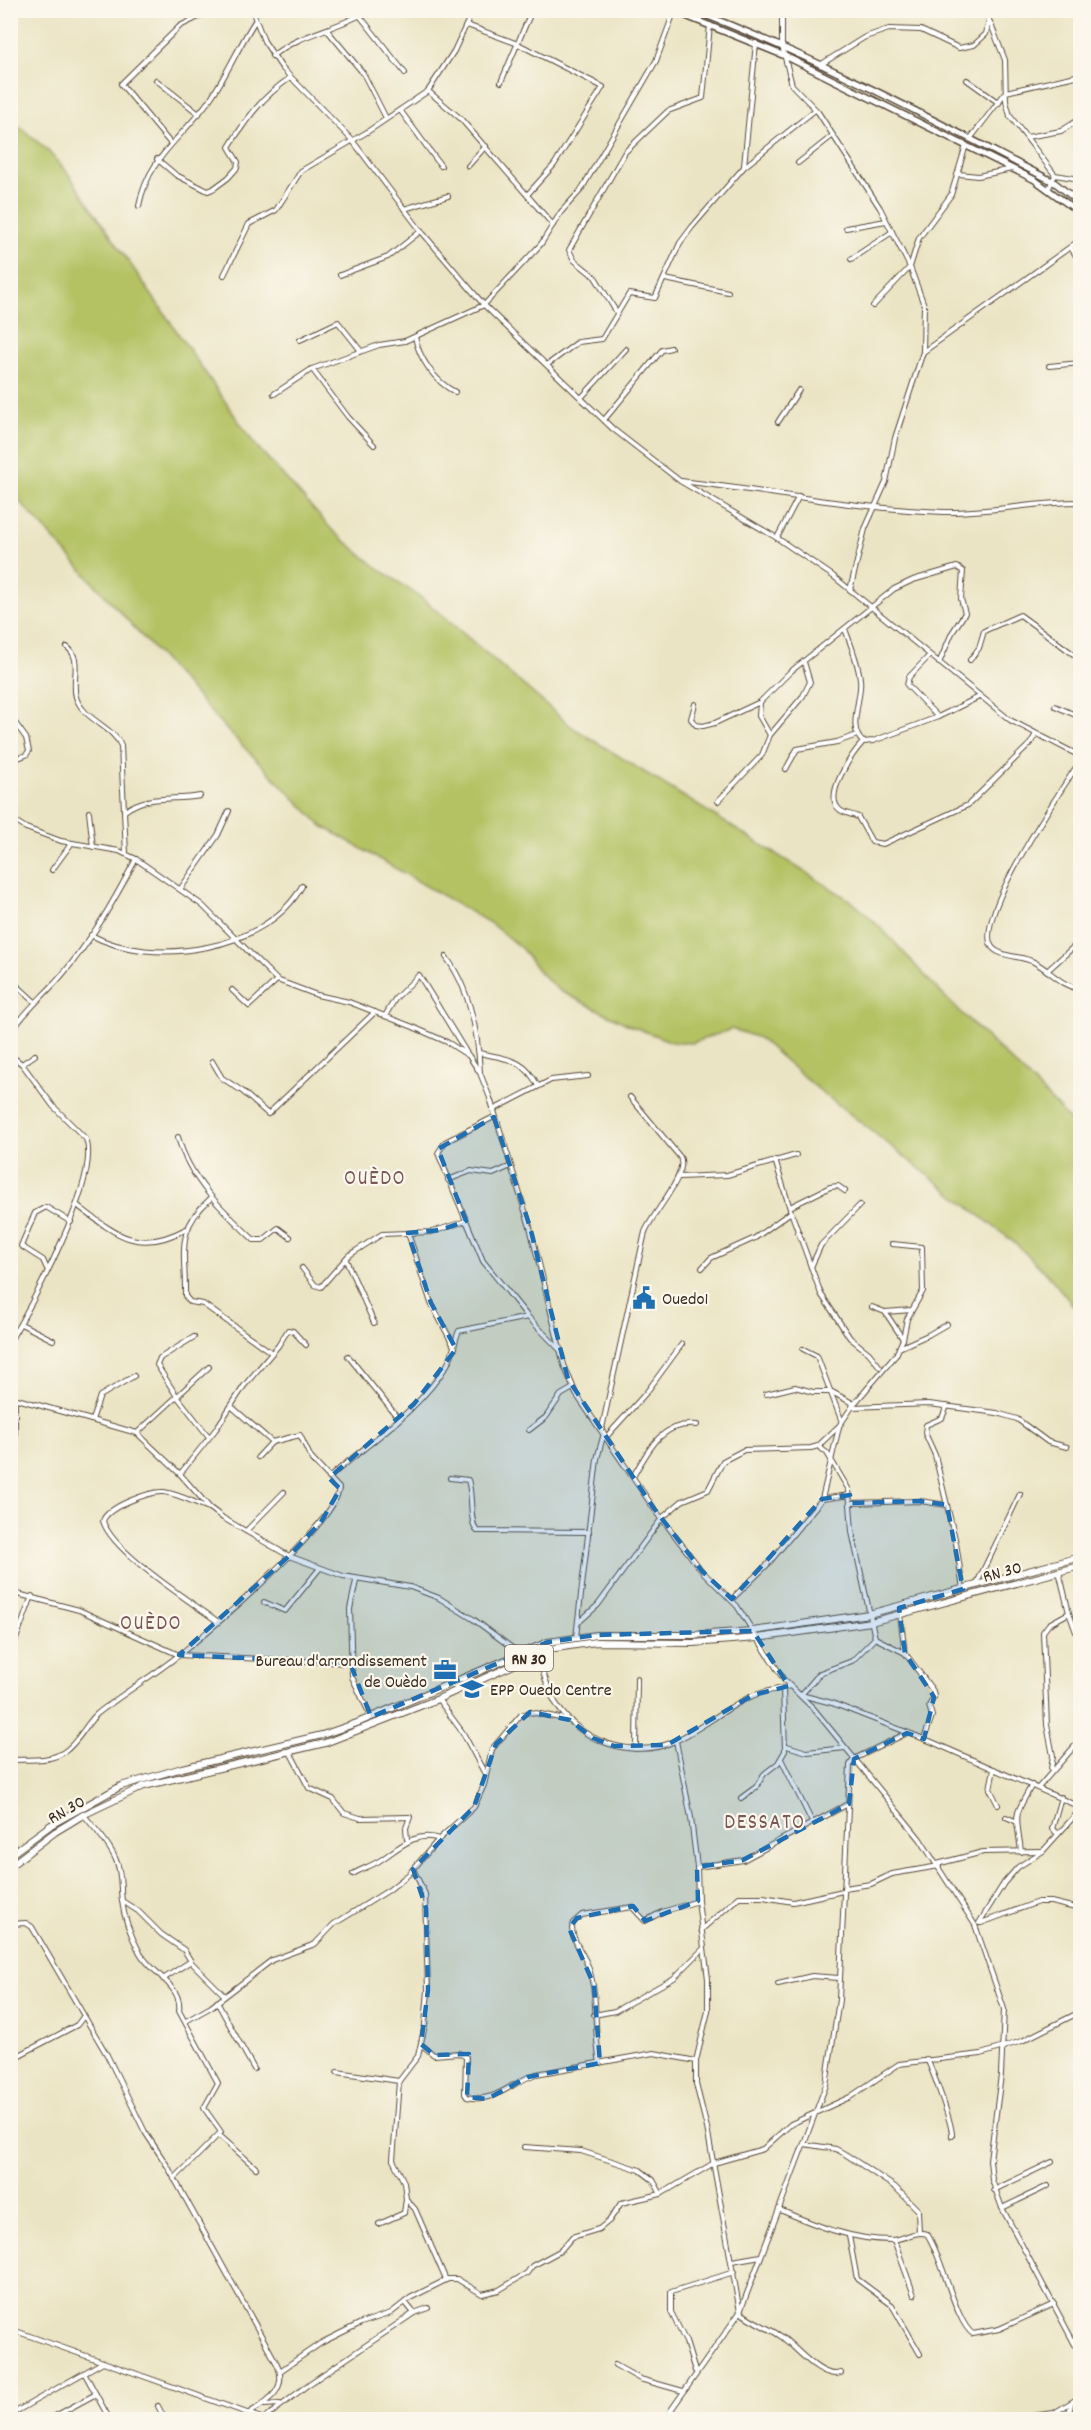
<svg xmlns="http://www.w3.org/2000/svg" width="1091" height="2430" font-family="Dekko,sans-serif">
<rect width="100%" height="100%" fill="#fbf7ec"/>
<filter id="ink" filterUnits="userSpaceOnUse"><feTurbulence type="fractalNoise" baseFrequency=".0167" numOctaves="2"/><feDisplacementMap in="SourceGraphic" scale="12" xChannelSelector="R" yChannelSelector="G"/><feConvolveMatrix kernelMatrix="1 2 1 2 8 2 1 2 1" color-interpolation-filters="sRGB"/></filter>
<filter id="wash" filterUnits="userSpaceOnUse"><feTurbulence type="fractalNoise" baseFrequency=".008" numOctaves="4" result="noise"/><feDisplacementMap in="SourceGraphic" scale="24" xChannelSelector="R" yChannelSelector="G"/><feGaussianBlur stdDeviation="1.35" result="paint"/><feColorMatrix in="noise" values="0 0 0 0 0 0 0 0 0 0 0 0 0 0 0 0 0 1.4 0 .05"/><feComposite in="paint" operator="in"/></filter>
<g filter="url(#wash)">
<rect width="100%" height="100%" fill="#ebe4c4"/>
<path fill="#b4c264" stroke="#787641" stroke-width="1.5" d="M11 119 47 150 67 172 253 442 333 531 374 565 423 599 572 727 850 900C887 930 916 968 950 1002 994 1045 1040 1086 1080 1132V1314L1050 1277 1016 1244 818 1089 759 1038 732 1029 692 1043 672 1042 629 1025 560 991 541 974 522 949 490 923 322 826 227 730 11 492Z"/>
</g>
<g filter="url(#ink)">
<g fill="none" stroke-linecap="round" stroke-linejoin="round">
<g stroke="#554637" stroke-width="6">
<g id="minor">
<path d="M252 10 264 41 282 68 352 140 421 231 484 305 613 429 680 481 777 538 833 576 1010 720 1080 756"/>
<path d="M782 10V46L792 85 818 112 880 208 910 267 924 305 923 352 895 438 886 482 865 529 850 590"/>
<path d="M360 16 405 73"/>
<path d="M990 22 1005 60 1006 101 1010 116 1055 175 1049 188"/>
<path d="M467 25 518 44 603 87 554 165 527 195"/>
<path d="M327 30 363 73 386 118"/>
<path d="M272 56C301 33 338 29 370 10"/>
<path d="M820 65 865 37 889 29 921 30 959 48 974 45 986 34 991 10"/>
<path d="M156 80 199 114"/>
<path d="M967 80 999 103"/>
<path d="M501 82 532 10"/>
<path d="M428 91 460 118 553 225"/>
<path d="M400 110 441 166"/>
<path d="M1027 137 1061 131 1080 119"/>
<path d="M970 139 1006 92 1080 75"/>
<path d="M171 144 121 84 180 26 213 10"/>
<path d="M157 159 176 175 208 191 213 189 228 178 237 168 238 162 229 147C246 119 263 96 290 78"/>
<path d="M798 163 832 136"/>
<path d="M468 166 486 146"/>
<path d="M744 166 756 43"/>
<path d="M959 174 978 176 1012 169"/>
<path d="M1055 175 1080 179"/>
<path d="M139 206C149 153 187 136 214 93 229 70 240 44 255 21"/>
<path d="M404 209 448 196"/>
<path d="M846 228 886 221"/>
<path d="M1071 248 1080 262"/>
<path d="M851 259 892 232"/>
<path d="M224 275 249 224 276 210 301 171 367 132 428 91 454 51 473 10"/>
<path d="M340 275 388 257 421 231"/>
<path d="M665 279 728 292"/>
<path d="M873 306 910 267 919 238 951 195 966 145"/>
<path d="M617 313 595 277 574 260 569 250 625 152 668 111 703 98 710 25"/>
<path d="M415 337C419 358 435 382 455 392"/>
<path d="M300 340 338 322 361 351"/>
<path d="M923 352 1080 240"/>
<path d="M547 365 578 342 602 339 629 294 655 298 680 243 692 227 744 167 815 110"/>
<path d="M1049 366 1080 363"/>
<path d="M312 369 348 417 374 445"/>
<path d="M274 394 312 369 379 345 405 341 484 305 541 244 561 212 581 190 656 61 674 12"/>
<path d="M581 398 626 349"/>
<path d="M604 420 662 350 671 348"/>
<path d="M778 422 799 390"/>
<path d="M681 481C768 491 857 509 944 512 989 513 1035 502 1080 502"/>
<path d="M777 538 799 496"/>
<path d="M845 629C851 645 858 662 860 679 863 697 846 728 863 742L873 741 938 717 979 697"/>
<path d="M67 647C83 659 71 680 76 697 83 720 113 726 121 746L126 854"/>
<path d="M929 656 909 677 907 685 938 717"/>
<path d="M970 660 979 648 984 631 1020 615 1080 659"/>
<path d="M760 703 759 716 770 735"/>
<path d="M695 704 691 719 696 725 703 726 715 723 760 702 790 672 894 589 913 580 957 567 963 571 961 599 965 613 952 633 939 663"/>
<path d="M1055 706 1080 717"/>
<path d="M863 742C853 753 822 796 840 810 845 814 852 814 858 817L872 842 883 844 968 805 1030 744 1036 734"/>
<path d="M10 761 26 755 29 751 26 738 13 720"/>
<path d="M1080 761C1063 788 972 919 992 947 999 957 1023 956 1034 962 1051 971 1060 985 1080 989"/>
<path d="M786 769 797 749 837 742 857 735"/>
<path d="M718 801 762 755 770 735 803 696 810 682 804 662"/>
<path d="M125 811C147 794 174 801 200 796"/>
<path d="M89 812 93 847"/>
<path d="M10 818 26 828 61 841 119 851 136 859 202 905 277 980 317 995 349 1002 413 1027 447 1042 469 1056 480 1073 490 1098 530 1227 564 1365 576 1394 653 1507 702 1571 737 1606 784 1680 814 1709 920 1839 975 1925 1004 2009 1001 2075 990 2160 992 2180 1002 2208 1080 2354"/>
<path d="M52 870 71 844"/>
<path d="M181 888 218 835 229 811"/>
<path d="M91 935C152 968 267 951 302 886"/>
<path d="M446 957C470 989 478 1033 480 1072"/>
<path d="M1047 971 1080 941"/>
<path d="M10 979 35 1002"/>
<path d="M232 990 249 1006 277 980"/>
<path d="M385 1016 395 999 419 975 468 1055"/>
<path d="M10 1021 15 1026"/>
<path d="M10 1034C24 1011 45 995 62 975 92 940 115 899 136 859"/>
<path d="M479 1053C507 1059 524 1058 538 1086"/>
<path d="M10 1055 22 1064 53 1106 86 1139C101 1178 32 1304 10 1341"/>
<path d="M212 1061 222 1078 242 1091 268 1114 375 1012"/>
<path d="M22 1064 35 1055"/>
<path d="M493 1110 551 1080 588 1076"/>
<path d="M494 1117 445 1142 438 1153 483 1261 528 1317 560 1350"/>
<path d="M178 1137C189 1179 223 1211 254 1240H263L278 1228 290 1237"/>
<path d="M775 1160 791 1212 821 1294 850 1338 869 1353 880 1367"/>
<path d="M679 1177 727 1175 796 1155"/>
<path d="M448 1180 471 1171 493 1174 511 1166"/>
<path d="M210 1199C174 1231 186 1254 185 1296L190 1302 203 1304 272 1353"/>
<path d="M77 1205C116 1235 138 1255 186 1229"/>
<path d="M790 1207 830 1187 838 1186 845 1191"/>
<path d="M408 1233 431 1303 455 1348"/>
<path d="M346 1260 374 1323"/>
<path d="M811 1267 821 1245 860 1205"/>
<path d="M302 1268 315 1285 321 1287 348 1256 382 1234 432 1232 466 1221"/>
<path d="M702 1268 711 1258 755 1238 791 1212"/>
<path d="M47 1269 43 1260 21 1246 35 1213 46 1207 71 1222"/>
<path d="M872 1307 885 1312 912 1310"/>
<path d="M885 1312 903 1339"/>
<path d="M21 1324 53 1340"/>
<path d="M194 1337 160 1358 157 1365 176 1395 209 1437"/>
<path d="M899 1348 928 1335 947 1324"/>
<path d="M803 1349 817 1356 842 1422"/>
<path d="M348 1356 399 1419"/>
<path d="M766 1394 795 1387 813 1392H832L854 1404"/>
<path d="M10 1397 137 1433 180 1474 210 1508 223 1518 289 1556 343 1576 410 1587 439 1598 473 1619 519 1653"/>
<path d="M231 1406 272 1442"/>
<path d="M947 1406 942 1418 926 1425 925 1433 935 1455 956 1543 963 1589"/>
<path d="M852 1407 929 1404 997 1413 1017 1419 1048 1442 1067 1447"/>
<path d="M92 1420 100 1396 134 1376"/>
<path d="M602 1428 645 1232C652 1214 689 1174 680 1157L630 1097"/>
<path d="M529 1430 546 1417 561 1395 573 1388"/>
<path d="M137 1433 209 1367"/>
<path d="M607 1436 646 1393 682 1344"/>
<path d="M818 1446 827 1453 849 1490 852 1532 875 1638"/>
<path d="M10 1454 15 1446V1399"/>
<path d="M180 1474 216 1429 244 1386 278 1346 288 1330 293 1331 306 1345"/>
<path d="M634 1475C649 1449 662 1421 697 1425"/>
<path d="M329 1478C369 1442 419 1411 447 1365 454 1354 454 1341 459 1331L528 1317"/>
<path d="M450 1478 468 1480C473 1494 469 1522 477 1531L589 1532"/>
<path d="M822 1499 850 1495"/>
<path d="M851 1503 920 1501 947 1505"/>
<path d="M209 1508C195 1503 179 1494 164 1492 150 1491 107 1507 103 1521 112 1552 190 1601 217 1621"/>
<path d="M246 1531 284 1492"/>
<path d="M356 1581 350 1609 352 1677 371 1717"/>
<path d="M976 1585 1020 1494"/>
<path d="M10 1592 79 1610 179 1655 350 1663"/>
<path d="M732 1599 768 1564 822 1499 839 1427"/>
<path d="M264 1602 285 1611 320 1568"/>
<path d="M1069 1613 1080 1643"/>
<path d="M900 1615 905 1653"/>
<path d="M579 1622 598 1605 662 1518 682 1501 708 1490 723 1461 744 1450 811 1448 818 1446 839 1426 854 1404 896 1355 903 1339 907 1319 923 1291 922 1247 892 1244"/>
<path d="M576 1637 597 1459 604 1433"/>
<path d="M875 1638 852 1661 820 1673 801 1695 832 1703 932 1742 1080 1807"/>
<path d="M875 1638 905 1653 933 1691 934 1697 929 1706 932 1716 924 1739"/>
<path d="M10 1655 32 1596"/>
<path d="M537 1655C543 1670 547 1688 555 1702 578 1741 633 1761 675 1741 701 1729 724 1709 750 1697 762 1691 777 1690 790 1686"/>
<path d="M438 1699 463 1733 485 1774"/>
<path d="M676 1741 691 1818 697 1867 698 1901 708 1979V2011L696 2061V2084L707 2128 740 2312C753 2322 769 2328 782 2337 796 2347 821 2380 841 2373"/>
<path d="M787 1746 807 1752 845 1748"/>
<path d="M636 1749 637 1678"/>
<path d="M290 1752 309 1788 333 1799 344 1813 360 1818 410 1817 406 1828 407 1839"/>
<path d="M781 1759 812 1822"/>
<path d="M10 1760C27 1759 50 1762 64 1752 78 1743 85 1725 97 1714 123 1693 153 1676 179 1655 210 1630 337 1523 339 1488L311 1458 300 1435 272 1442 258 1457"/>
<path d="M994 1769 990 1789 998 1805"/>
<path d="M1051 1769 1053 1756 1047 1725 1043 1632 1049 1624 1069 1613 1059 1571"/>
<path d="M1038 1788 1080 1740"/>
<path d="M741 1798 756 1787 764 1774 778 1763 785 1751 783 1688"/>
<path d="M84 1815C95 1829 109 1843 116 1860 122 1873 120 1887 122 1901 124 1918 132 1938 140 1953 152 1974 183 1986 179 2011L218 2083 204 2108 221 2132 174 2179"/>
<path d="M1006 1817 1015 1821"/>
<path d="M1058 1834 1052 1829 1061 1797"/>
<path d="M1021 1852C1017 1813 1011 1821 1032 1785"/>
<path d="M937 1864 983 1852 1042 1851"/>
<path d="M697 1867 743 1860 848 1804"/>
<path d="M413 1869 425 1894 428 1990 425 2025 418 2056 399 2081 393 2160 404 2182 406 2199 415 2209 446 2280"/>
<path d="M353 1874C361 1869 371 1866 379 1861 398 1849 415 1830 439 1839"/>
<path d="M844 1888 871 1884 892 1874 939 1866"/>
<path d="M122 1901 138 1911 161 1934 184 1950 192 1963 224 1995"/>
<path d="M979 1923 1004 1883 1018 1867 1043 1851 1080 1810"/>
<path d="M981 1923 1038 1902H1051L1080 1909"/>
<path d="M10 1924 26 1923 32 1927 107 2055 145 2132 168 2167 277 2364C289 2390 266 2402 249 2413"/>
<path d="M701 1930 739 1897H763L793 1902 843 1891"/>
<path d="M163 1979 191 1961"/>
<path d="M778 1984 812 1976 839 1978"/>
<path d="M217 2002 254 2069"/>
<path d="M594 2015 615 2011 674 1978 703 1949"/>
<path d="M186 2021 211 2007 272 1960 315 1944 334 1924 389 1890 409 1874 439 1839 474 1807 484 1785 492 1749 521 1715 530 1712 570 1720"/>
<path d="M421 2044 434 2055 459 2053 466 2057 465 2094 467 2097C496 2104 511 2082 536 2074L654 2053 696 2061"/>
<path d="M927 2059C933 2072 953 2125 952 2136"/>
<path d="M10 2060 77 2025 83 2017"/>
<path d="M600 2063C593 2030 599 1997 588 1966 584 1954 568 1936 573 1923L582 1915 632 1907 645 1921 662 1912 698 1901"/>
<path d="M337 2072 399 2081"/>
<path d="M219 2135 256 2168"/>
<path d="M804 2144 836 2149 845 2154 895 2187 918 2210 919 2233"/>
<path d="M524 2147 581 2151 640 2170 653 2180 661 2194"/>
<path d="M994 2190 1052 2162"/>
<path d="M1002 2208 1048 2186"/>
<path d="M780 2210C815 2225 852 2240 891 2240 904 2240 914 2230 927 2234 943 2257 955 2322 973 2334L999 2329 1054 2304"/>
<path d="M379 2224 404 2213 406 2199"/>
<path d="M849 2236 857 2279 892 2305 920 2354"/>
<path d="M894 2240 914 2295"/>
<path d="M732 2261 761 2256"/>
<path d="M405 2302 414 2313 428 2308"/>
<path d="M10 2329 267 2420"/>
<path d="M615 2365 640 2379 683 2391"/>
<path d="M280 2371 321 2343 361 2323 391 2313 410 2298 448 2279H457L482 2294 499 2290 527 2273 532 2266 560 2251 572 2237 599 2229 609 2221 621 2203 661 2194 714 2163 763 2149 791 2124 850 2097 899 2064 981 2054 1022 2041 1080 2012"/>
<path d="M695 2371 686 2342 671 2312V2292L734 2272"/>
<path d="M85 2374 110 2420"/>
<path d="M264 2405 280 2404"/>
<path d="M158 2406 165 2420"/>
<path d="M671 2410 676 2420"/>
<path d="M10 2415 103 2362"/>
<path d="M1031 2416 1054 2413 1080 2397"/>
<path d="M265 2418 309 2384 414 2313"/>
<path d="M48 2420 96 2394"/>
<path d="M664 2420 740 2312 826 2085 839 2000 850 1765 854 1759 907 1733"/>
<path d="M1067 2420 1071 2405"/>
</g>
</g>
<g stroke="#554637" stroke-width="8">
<g id="tertiary">
<path d="M671 10 785 56 1035 180 1080 213"/>
<path d="M692 10C817 57 935 121 1054 182L1080 203"/>
</g>
</g>
<g stroke="#554637" stroke-width="8">
<g id="primary">
<path d="M10 1855 51 1825 121 1786 182 1768 322 1735 357 1723 548 1642 596 1635H693L753 1631 869 1614 1080 1557"/>
<path d="M10 1866 55 1832 83 1815 144 1786 325 1743 438 1699 549 1649 596 1642 693 1643 757 1638 871 1622 1080 1566"/>
</g>
</g>
<use href="#minor" stroke="#fff" stroke-width="4"/>
<use href="#tertiary" stroke="#fff" stroke-width="5"/>
<use href="#primary" stroke="#fff" stroke-width="6"/>
</g>
</g>
<path fill="#1f6fb2" fill-opacity="0.2" stroke="#1f6fb2" stroke-width="4.5" stroke-dasharray="12 8" stroke-linejoin="round" d="M494 1117 530 1227 568 1379 653 1507 702 1571 732 1599 822 1499 850 1495 851 1503 920 1501 947 1505 963 1589 899 1608 905 1653 934 1697 924 1739 907 1733 854 1759 849 1804 743 1860 697 1867 698 1901 645 1921 633 1906 577 1918 569 1928 594 1985 600 2063 528 2077 487 2099 467 2097 469 2054 434 2055 421 2044 428 1990 426 1908 413 1869 474 1807 496 1744 530 1712 570 1720 593 1738 614 1746 667 1745 753 1695 789 1686 753 1631 596 1635 548 1642 371 1717 350 1663 179 1655 289 1556 321 1522 340 1489 329 1478 414 1404 456 1349 431 1303 408 1233 441 1230 466 1221 438 1149Z"/>
<defs>
<g id="civic-bare" transform="scale(1.8)"><path d="M-.6-6.5H3V-4.5H.6V-3L4-1V1h2V6H-6V1h2V-1L-.6-3ZM-1.2 2.5V6h2.4V2.5Z" fill="#1f6fb2" stroke="#fbf7ec" stroke-width="2.5" paint-order="stroke"/></g>
<g id="office-bare" transform="scale(1.8)"><path d="M-6-3h4V-5.5h4V-3h4V5H-6ZM-1-4.5V-3h2v-1.5ZM-6 0V1H6V0Z" fill="#1f6fb2" stroke="#fbf7ec" stroke-width="2.5" paint-order="stroke"/></g>
<g id="school-bare" transform="scale(1.8)"><path d="M0-5L7-2L0 1L-7-2ZM-4 1L0 2.5L4 1V4Q0 6-4 4Z" fill="#1f6fb2" stroke="#fbf7ec" stroke-width="2.5" paint-order="stroke"/></g>
</defs>
<g fill-rule="evenodd">
<use href="#civic-bare" x="644" y="1298"/>
<use href="#office-bare" x="445" y="1670"/>
<use href="#school-bare" x="472" y="1689"/>
</g>
<g text-anchor="middle" stroke-width="4.5" stroke-linejoin="round" paint-order="stroke">
<rect fill="#fbf7ec" stroke="#75685c" stroke-width="1.5" x="505" y="1645" width="48" height="26" rx="4.5"/>
<g font-size="16" font-weight="bold" fill="#3b2a1e">
<text x="529" y="1664">RN 30</text>
</g>
<g font-size="18" fill="#3b2a1e" stroke="#fbf7ec" text-anchor="start">
<text x="662" y="1304">Ouedo1</text>
<text x="427" y="1666" text-anchor="end">Bureau d'arrondissement<tspan x="427" dy="21">de Ouèdo</tspan></text>
<text x="490" y="1695">EPP Ouedo Centre</text>
</g>
<g font-size="18" fill="#3b2a1e" stroke="#fbf7ec">
<text transform="translate(1002 1571) rotate(-15)" y="6">RN 30</text>
<text transform="translate(66 1809) rotate(-30)" y="6">RN 30</text>
</g>
<g font-size="21" letter-spacing="1.5" fill="#7b5858" stroke="#fbf7ec">
<text x="375" y="1184">OUÈDO</text>
<text x="151" y="1629">OUÈDO</text>
<text x="765" y="1828">DESSATO</text>
</g>
</g>
<rect width="1091" height="2430" fill="none" stroke="#fbf7ec" stroke-width="36"/>
</svg>
